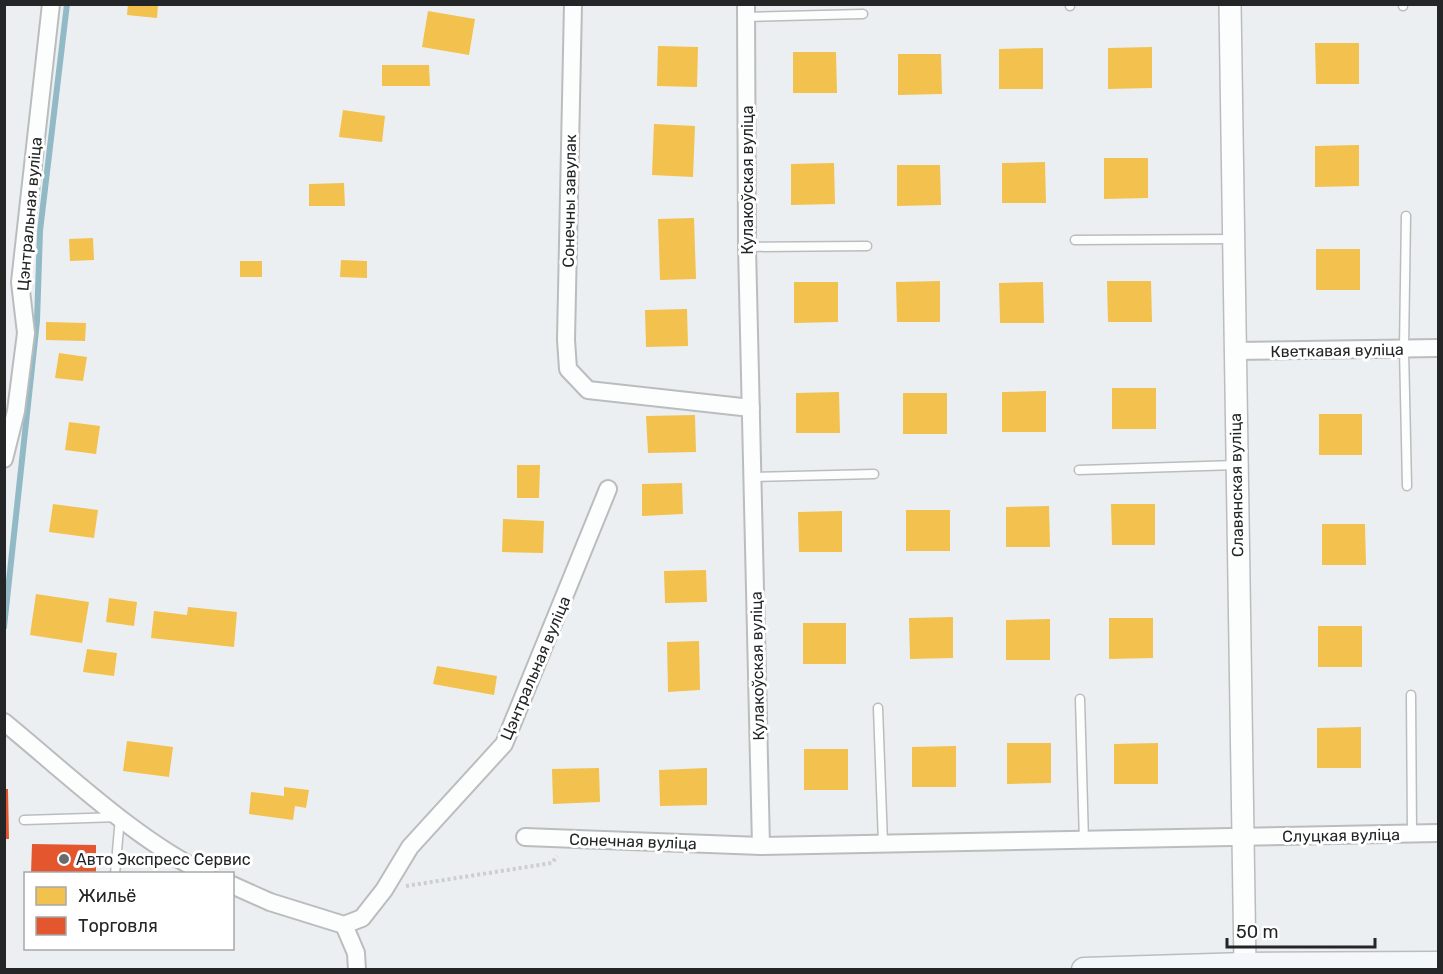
<svg xmlns="http://www.w3.org/2000/svg" width="1443" height="974" font-family="Rubik,sans-serif">
<rect width="100%" height="100%" fill="#eceff1"/>
<g fill="#f2c14e">
<path d="M128 4H158L157 18 127 15Z"/>
<path d="M428 11 475 19 469 55 422 47Z"/>
<path d="M1315 43H1359V84H1316Z"/>
<path d="M658 46 698 47 697 87 657 86Z"/>
<path d="M1152 47V88L1108 89V48Z"/>
<path d="M1043 48V89H999V49Z"/>
<path d="M793 52H836L837 93H793Z"/>
<path d="M898 54H941L942 94 898 95Z"/>
<path d="M382 65H429L430 86H382Z"/>
<path d="M343 110 385 116 382 142 339 137Z"/>
<path d="M654 124 695 126 693 177 652 175Z"/>
<path d="M1359 145V186L1315 187V146Z"/>
<path d="M1104 158H1148V198L1104 199Z"/>
<path d="M1045 162 1046 203H1002V163Z"/>
<path d="M834 163 835 204 791 205V164Z"/>
<path d="M897 165H940L941 205 897 206Z"/>
<path d="M344 183 345 206H309V184Z"/>
<path d="M694 218 696 279 660 280 658 219Z"/>
<path d="M93 238 94 260 70 261 69 239Z"/>
<rect x="1316" y="249" width="44" height="41"/>
<path d="M341 260 367 261V278L340 277Z"/>
<rect x="240" y="261" width="22" height="16"/>
<path d="M940 281V322H897L896 282Z"/>
<path d="M1107 281H1151L1152 322H1108Z"/>
<path d="M794 282H838V322L794 323Z"/>
<path d="M1043 282 1044 323H1000L999 283Z"/>
<path d="M687 309 688 346 646 347 645 310Z"/>
<path d="M46 322 86 323 85 341 46 340Z"/>
<path d="M59 353 87 357 83 381 55 378Z"/>
<rect x="1112" y="388" width="44" height="41"/>
<path d="M1046 391V432H1002V392Z"/>
<path d="M839 392 840 433H796V393Z"/>
<rect x="903" y="393" width="44" height="41"/>
<rect x="1319" y="414" width="43" height="41"/>
<path d="M695 415 696 452 648 453 646 416Z"/>
<path d="M69 422 100 426 96 454 65 450Z"/>
<path d="M517 465H540L539 498H517Z"/>
<path d="M682 483 683 514 642 516V484Z"/>
<path d="M53 504 98 510 94 538 49 532Z"/>
<path d="M1111 504H1155V545H1112Z"/>
<path d="M1049 506 1050 547H1006V507Z"/>
<rect x="906" y="510" width="44" height="41"/>
<path d="M842 511V552H799L798 512Z"/>
<path d="M503 519 544 521 543 553 502 552Z"/>
<path d="M1322 524H1365L1366 565H1322Z"/>
<path d="M706 570 707 602 665 603 664 571Z"/>
<path d="M36 594 89 602 82 643 30 635Z"/>
<path d="M109 598 137 602 134 626 106 622Z"/>
<path d="M188 607 237 612 234 647 151 638 154 611 187 615Z"/>
<path d="M953 617V658L910 659 909 618Z"/>
<path d="M1109 618H1153V658L1109 659Z"/>
<path d="M1050 619V660H1006V620Z"/>
<rect x="803" y="623" width="43" height="41"/>
<rect x="1318" y="626" width="44" height="41"/>
<path d="M699 641 700 690 668 692 667 642Z"/>
<path d="M87 649 117 653 114 676 83 672Z"/>
<path d="M437 666 497 676 494 695 433 684Z"/>
<path d="M1361 727V768H1317V728Z"/>
<path d="M127 741 173 747 169 777 123 771Z"/>
<path d="M1007 743H1051V783L1007 784Z"/>
<path d="M1158 743V784H1114V744Z"/>
<path d="M956 746V787H912V747Z"/>
<rect x="804" y="749" width="44" height="41"/>
<path d="M599 768 600 802 553 804 552 769Z"/>
<path d="M707 768V805L660 806 659 770Z"/>
<path d="M284 787 309 790 306 808 295 806 293 820 249 814 251 792 284 796Z"/>
</g>
<g fill="#e4572e">
<path d="M4 789H8L9 839H4Z"/>
<path d="M32 844 96 845V874H31Z"/>
</g>
<g fill="none" stroke-linecap="round" stroke-linejoin="round">
<path stroke="#92b9c6" stroke-width="6" d="M4 627 37 321 40 231 67 4"/>
<g stroke="#babdbe" stroke-width="11">
<g id="service">
<path d="M1070 4V6"/>
<path d="M1403 4V6"/>
<path d="M746 17 863 14"/>
<path d="M1406 216 1404 349 1407 486"/>
<path d="M1075 240 1233 239"/>
<path d="M747 247 867 246"/>
<path d="M1079 470 1236 465"/>
<path d="M753 477 874 474"/>
<path d="M1411 695 1412 834"/>
<path d="M1080 699 1084 842"/>
<path d="M878 708 883 843"/>
<path d="M24 820 120 817 115 874"/>
</g>
</g>
<g stroke="#babdbe" stroke-width="20">
<g id="minor">
<path d="M573 4 566 340 568 369 588 390 751 408"/>
<path d="M746 4 747 247 761 846"/>
<path d="M1235 351 1438 348"/>
<path d="M4 459 16 411 26 333 20 282 51 4"/>
<path d="M4 722C64 771 138 842 207 874"/>
<path d="M525 837 761 846 1438 833"/>
<path d="M232 885 270 902 344 925 362 918 384 890 410 847 504 744 608 489"/>
<path d="M344 925 356 953 357 970"/>
</g>
</g>
<g stroke="#babdbe" stroke-width="24">
<path id="tertiary" d="M1230 4 1245 965"/>
</g>
<g stroke="#babdbe" stroke-width="27">
<path id="secondary" d="M1084 970 1245 965 1438 964"/>
</g>
<path stroke="#cecece" stroke-width="4" stroke-dasharray="3 3" stroke-linecap="butt" d="M406 886 552 863 557 856"/>
<use href="#service" stroke="#fcfdfd" stroke-width="8"/>
<use href="#minor" stroke="#fcfdfd" stroke-width="16"/>
<use href="#tertiary" stroke="#fcfdfd" stroke-width="21"/>
<use href="#secondary" stroke="#f3f7f9" stroke-width="24"/>
</g>
<circle fill="#696c6d" stroke="#fff" stroke-width="2" cx="64" cy="859" r="6"/>
<g text-anchor="middle" stroke-width="6" stroke-linejoin="round" paint-order="stroke">
<g font-size="16" fill="#232526" stroke="#fff">
<text transform="translate(747 180) rotate(-90)" y="6">Кулакоўская вуліца</text>
<text transform="translate(569 201) rotate(-89)" y="6">Сонечны завулак</text>
<text transform="translate(29 214) rotate(-85)" y="6">Цэнтральная вуліца</text>
<text transform="translate(1337 350) rotate(-1)" y="6">Кветкавая вуліца</text>
<text transform="translate(1236 485) rotate(-91)" y="6">Славянская вуліца</text>
<text transform="translate(757 666) rotate(-91)" y="6">Кулакоўская вуліца</text>
<text transform="translate(535 668) rotate(-67)" y="6">Цэнтральная вуліца</text>
<text transform="translate(1341 835) rotate(-1)" y="6">Слуцкая вуліца</text>
<text transform="translate(633 841) rotate(2)" y="6">Сонечная вуліца</text>
</g>
<g font-size="16" fill="#232526" stroke="#fff" text-anchor="start">
<text x="76" y="865">Авто Экспресс Сервис</text>
</g>
</g>
<rect width="1443" height="974" fill="none" stroke="#232526" stroke-width="12"/>
<rect x="24" y="872" width="210" height="78" fill="#ffffff" stroke="#a7a8a8" stroke-width="1.5"/>
<rect x="36" y="887" width="30" height="18" fill="#f2c14e" stroke="#a7a8a8" stroke-width="1.5"/>
<text x="78" y="902" font-size="18" fill="#232526">Жильё</text>
<rect x="36" y="917" width="30" height="18" fill="#e4572e" stroke="#a7a8a8" stroke-width="1.5"/>
<text x="78" y="932" font-size="18" fill="#232526">Торговля</text>
<path d="M1227 938v9h148v-9" fill="none" stroke="#232526" stroke-width="3"/>
<text x="1236" y="938" font-size="18" fill="#232526" stroke="#ffffff" stroke-width="4.5" paint-order="stroke">50 m</text>
</svg>
